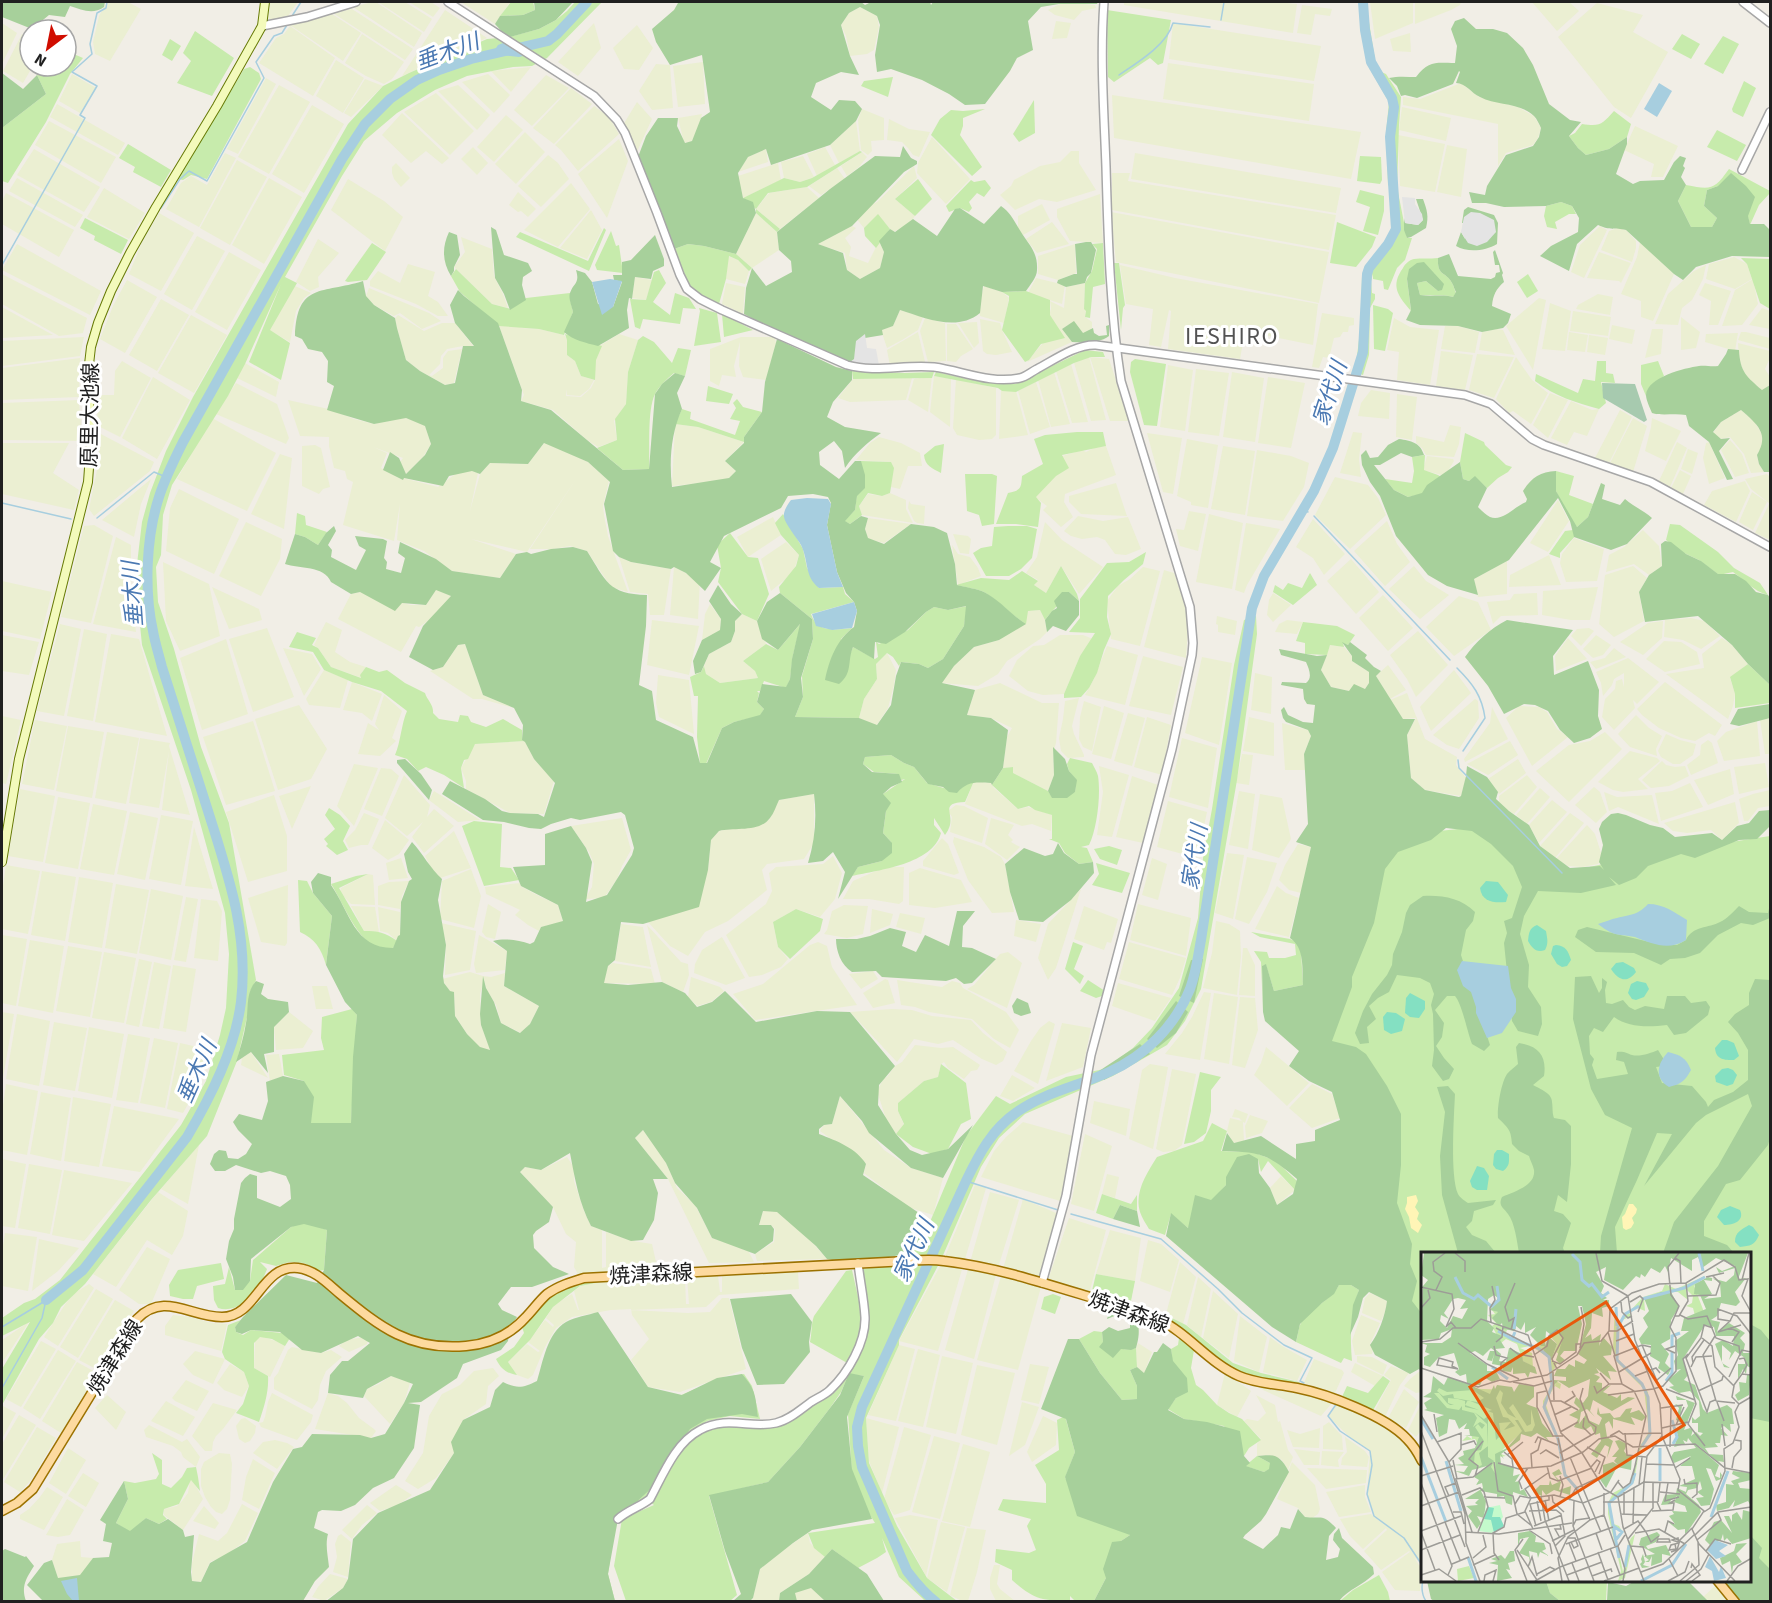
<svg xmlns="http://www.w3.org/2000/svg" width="1772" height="1603" font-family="'Source Sans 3','Noto Sans JP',sans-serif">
<rect width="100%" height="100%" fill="#f1eee6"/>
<g fill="#ebefd2">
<path d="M107 2H128L141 9 110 61 95 54 93 42 99 16Z"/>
<path d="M269 2H298L288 16H285L276 23 270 22 267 16Z"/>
<path d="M372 2H376L422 33 414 47 353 7Z"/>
<path d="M378 2H405L432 19 424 32Z"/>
<path d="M409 2H431L440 8 433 17Z"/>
<path d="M461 2H510L495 24Z"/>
<path d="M1064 2 1095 5 1096 8 1082 11 1074 20 1055 15 1048 10Z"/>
<path d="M1124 2H1277L1297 4 1293 33 1136 7 1124 5Z"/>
<path d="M1370 2H1413V23L1375 39Z"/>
<path d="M1415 2H1461L1460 5 1451 10 1415 24Z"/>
<path d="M1532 2H1569L1579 11 1557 31Z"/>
<path d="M1597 3 1643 15 1633 32 1668 52 1631 118 1614 107 1558 37Z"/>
<path d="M1302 5 1332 9 1330 16 1315 14 1311 35 1297 33Z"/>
<path d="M860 7 877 16 879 27 874 50 867 54 850 56 846 36 841 25 849 13Z"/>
<path d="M352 9 413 49 405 60 333 13Z"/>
<path d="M445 10 487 38 402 76Z"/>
<path d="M332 14 361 33 343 61 290 25Z"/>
<path d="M1056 21 1071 23 1067 38 1052 39Z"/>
<path d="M2 23 17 33 2 64Z"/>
<path d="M594 23 601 48 578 76 558 62Z"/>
<path d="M1173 23 1321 46 1314 81 1169 59Z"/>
<path d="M637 25 653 48 639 70 624 69 613 48Z"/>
<path d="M290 26 335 58 313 96 259 63 276 38 284 34Z"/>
<path d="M1410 33 1411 52 1393 51 1390 39Z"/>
<path d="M22 34 30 37V59L26 63 30 71 23 83 3 71Z"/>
<path d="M362 34 404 62 392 79 384 84 366 76 345 63Z"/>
<path d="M336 60 364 78 343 113 316 96Z"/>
<path d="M703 62 705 104 678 107 673 66Z"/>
<path d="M1168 63 1314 84 1309 121 1163 99Z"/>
<path d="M656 64 670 65 673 108 652 110 639 91Z"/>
<path d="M531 67 511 92 491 71Z"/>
<path d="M72 74 96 88 80 113 59 101Z"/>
<path d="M488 74 510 95 494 113 462 82Z"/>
<path d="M546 75 569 88 532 126 514 110Z"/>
<path d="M266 78 276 84 238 154 227 149Z"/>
<path d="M365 79 383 86 351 117 344 113Z"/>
<path d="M1461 83 1479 97 1518 107 1534 116 1541 128 1538 138 1533 145 1506 153 1498 166V124L1403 105V97L1420 99Z"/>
<path d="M279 85 310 102 269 174 238 157Z"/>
<path d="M458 85 490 115 477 130 438 91Z"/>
<path d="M571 88 592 104 554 144 533 128Z"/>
<path d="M436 93 474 131 450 155 404 112Z"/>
<path d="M1112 95 1361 132 1351 179 1114 138Z"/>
<path d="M637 102 652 119 635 156 623 125Z"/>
<path d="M57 104 125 143 118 155 50 117Z"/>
<path d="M312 105 344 124 304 193 272 174Z"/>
<path d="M594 106 609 117 619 134 578 171 561 150 555 145Z"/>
<path d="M1402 107 1451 118 1446 141 1399 130Z"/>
<path d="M862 109 884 118V140L871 141 872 151 868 155 861 150 858 120Z"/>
<path d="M402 113 449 158 442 164 426 151 411 163 382 135Z"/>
<path d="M702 114 699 126 692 141 684 143 678 118Z"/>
<path d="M506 115 523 130 494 162 477 147Z"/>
<path d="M889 119 909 129 930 132 919 157 913 155 908 148 902 142 887 140Z"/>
<path d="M49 121 116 157 101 183 35 145Z"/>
<path d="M856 121 860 151 839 163 830 145Z"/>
<path d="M1635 126 1678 146 1663 177H1651L1654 164 1624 150Z"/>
<path d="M525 132 545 152 516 184 495 164Z"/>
<path d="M1398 135 1445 144 1435 192 1400 186Z"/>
<path d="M932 137 970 179 946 204 917 173 918 163Z"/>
<path d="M619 139 628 161 607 218 578 174Z"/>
<path d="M1447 145 1467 149 1461 197 1437 192Z"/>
<path d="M473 147 488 163 477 175 461 159Z"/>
<path d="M825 147 835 165 817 176 807 154Z"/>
<path d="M34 149 100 187 84 212 17 175Z"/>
<path d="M766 149 768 162 738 172 748 157Z"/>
<path d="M1071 151H1079V163L1096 190 1057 202 1039 199 1015 210 1000 195 1011 186 1014 180 1040 166 1060 162Z"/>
<path d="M862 152 867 157 859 167 847 176 841 166Z"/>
<path d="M225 153 236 158 199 227 166 209 181 183 191 176 207 185Z"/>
<path d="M1135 153 1341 188 1336 213 1131 179Z"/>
<path d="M548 155 558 163 569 179 541 207 518 186Z"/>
<path d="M803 156 814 177 800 182 784 178 781 162Z"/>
<path d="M237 160 267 177 230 245 200 228Z"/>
<path d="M396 163 410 178 401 187 394 179 392 173V167Z"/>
<path d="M778 163 781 180 743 198 738 176Z"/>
<path d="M914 166 917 178 895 199 915 216 908 225 893 232 878 215 864 228 855 217 860 210 877 202Z"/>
<path d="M837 168 845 179 821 195 809 186Z"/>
<path d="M1112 173H1130L1128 181 1336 215 1329 250 1112 210Z"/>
<path d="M17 178 83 215 75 227 9 191Z"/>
<path d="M269 178 302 197 264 264 232 245Z"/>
<path d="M348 179 384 201 403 217 385 251 331 210Z"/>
<path d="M571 183 590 209 558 247 524 230Z"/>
<path d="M807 187 819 198 780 229 756 209 769 193Z"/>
<path d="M104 188 145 213 129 239 87 217Z"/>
<path d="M518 192 536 209 528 217 521 211 518 212 509 205Z"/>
<path d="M6 193 74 230 59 257 2 224V201Z"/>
<path d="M1100 194 1103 243 1070 241 1057 217V209Z"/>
<path d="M1042 204 1050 220 1023 235 1018 229V216Z"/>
<path d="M591 210 602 230 587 259 560 248Z"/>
<path d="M1111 212 1329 252 1319 303 1116 262Z"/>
<path d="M159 213 194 233 161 291 129 274 142 242Z"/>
<path d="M756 213 777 232 779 250 752 268 736 254Z"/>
<path d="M1052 222 1069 244 1037 253 1026 239Z"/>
<path d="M852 226 856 228 845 238 851 247 849 256 868 263 879 241 884 252 880 268 860 279 847 270 845 253 817 244Z"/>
<path d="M1600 226 1607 230 1584 278 1571 272 1580 245Z"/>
<path d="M1618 228 1626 230 1636 241V248L1632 262 1601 250 1609 231Z"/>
<path d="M197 236 225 251 192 310 164 294Z"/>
<path d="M461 237 492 249 494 276 503 294 508 308 492 304 454 267 465 252Z"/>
<path d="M318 239 339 253 318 277 319 287 310 291 296 282Z"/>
<path d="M1640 242 1674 274 1653 321 1641 317V301L1621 294 1637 257Z"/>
<path d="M17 244 101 291 90 315 2 270Z"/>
<path d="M1075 244 1076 273 1058 280 1038 274V256Z"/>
<path d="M229 252 261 270 227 330 195 312Z"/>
<path d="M1599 252 1631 263 1621 283 1619 281 1587 278Z"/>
<path d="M728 256 738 260 749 271 745 284 726 279Z"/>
<path d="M1734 257 1747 264 1752 279 1735 289 1706 279 1709 264Z"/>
<path d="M408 264 435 272 428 296 438 302 448 316H438L416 304 370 286V281L378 271 400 283Z"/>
<path d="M1120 265 1175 278 1318 304 1313 345 1245 331 1240 359 1168 349 1171 311 1169 310 1161 347 1149 345 1153 309 1126 304Z"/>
<path d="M1706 265 1703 279 1692 300 1682 308 1678 325 1655 324 1668 294 1694 271Z"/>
<path d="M2 274 87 318 83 333 59 336 2 304Z"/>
<path d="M635 277 652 280 646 300 632 298Z"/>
<path d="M1036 278 1065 285 1062 304 1028 293Z"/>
<path d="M1753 279 1758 304 1742 325 1722 326 1735 290Z"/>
<path d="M127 280 157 297 125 353 100 339 113 306Z"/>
<path d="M726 283 745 287 743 314 722 304Z"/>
<path d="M1085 283 1084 308 1086 310 1085 317 1092 322V328L1083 334 1073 322 1062 329 1072 342 1027 362 1043 343 1051 308 1050 301 1064 308 1066 287Z"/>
<path d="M1705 283 1731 291 1718 325H1709L1711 301 1699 295Z"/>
<path d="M295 286 311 293 304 298 296 311 290 342 269 330Z"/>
<path d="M984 286 1002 292 1009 298 1004 323 980 316 979 304Z"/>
<path d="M369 288 429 313 441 321 422 329 400 313 394 316 374 305 366 296Z"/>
<path d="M1598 294 1613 297 1610 315 1576 309 1578 305Z"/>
<path d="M1539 298 1546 300 1533 370 1506 326Z"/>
<path d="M161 299 189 315 157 371 129 355Z"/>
<path d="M1550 303 1571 311 1565 351 1542 349Z"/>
<path d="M2 307 53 335 2 338Z"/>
<path d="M1762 308 1770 311V329L1749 325Z"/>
<path d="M900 310 923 317 918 330 902 340 887 348 881 330 893 326Z"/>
<path d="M1573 311 1611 317 1608 336 1570 331Z"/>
<path d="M1322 313 1354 318V325L1349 326 1348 332H1343L1340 337 1334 338 1329 358 1323 357 1319 368 1312 367Z"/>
<path d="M191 315 227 335 194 393 158 373Z"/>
<path d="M398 315 424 331 442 323H455L474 347 463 346 447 349 441 356 440 364 429 375 432 376 443 368V358L448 351 462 349 454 383 445 385 420 371 406 360 397 328 395 318Z"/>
<path d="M1681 317 1700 332 1696 348 1681 350Z"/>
<path d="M925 318 945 323 946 361 928 362 920 331Z"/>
<path d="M1394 318 1410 327 1439 330 1430 385 1397 380 1399 352 1387 350Z"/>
<path d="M980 319 1000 323 1002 330 1012 352 996 355 987 354 983 351Z"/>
<path d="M977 322 979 343 974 348 958 323Z"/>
<path d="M947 324H956L973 349 961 356 956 362 947 361Z"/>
<path d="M1612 325 1635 330 1632 344 1609 339Z"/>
<path d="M499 326H520L521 328 539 329 564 335 567 339V355L575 361 581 376 594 380 589 389 580 396 567 395V389L566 396 581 397 591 388 595 380V361L601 345 619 334 638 340 628 372 626 404 614 421 617 440 598 447 587 440 553 410 521 401 524 395Z"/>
<path d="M1445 326H1458L1479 332 1475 353 1441 349Z"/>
<path d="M1497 329 1503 330 1515 355 1479 350 1482 332Z"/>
<path d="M1652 329H1663L1661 354 1645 358Z"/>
<path d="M918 332 925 362H908L890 366 887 350Z"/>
<path d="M1569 332 1588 335 1585 352 1567 350Z"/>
<path d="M1741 332H1746L1770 338V349L1738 340Z"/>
<path d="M1738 333 1735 351 1705 342 1706 334Z"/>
<path d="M1589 335 1608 338 1605 355 1587 352Z"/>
<path d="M84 337 80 356 2 366V341Z"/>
<path d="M741 337H775L776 343 766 380 743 377 739 366 740 342 734 366 736 377 722 375 719 386 710 381V349Z"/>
<path d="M1738 343 1770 351V358L1765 369 1770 377V384L1763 391 1745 376 1739 359Z"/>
<path d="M1441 351 1473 355 1465 390 1436 386Z"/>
<path d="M1477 354 1514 357 1494 398 1469 390Z"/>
<path d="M1089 357 1106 420 1091 421 1074 363Z"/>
<path d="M1090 357 1109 359 1129 421H1110Z"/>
<path d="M1516 357 1532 380 1548 393 1531 424 1513 411 1509 413 1496 399Z"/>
<path d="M80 358 79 397 2 400V368Z"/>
<path d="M122 361 151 378 120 437 98 426 96 395H114L115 371Z"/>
<path d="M245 363 279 382 276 397 237 378Z"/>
<path d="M1071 364 1088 422 1072 423 1056 371Z"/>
<path d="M1168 365 1193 370 1185 431 1160 427Z"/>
<path d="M1196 369 1229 373 1219 436 1188 432Z"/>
<path d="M1054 372 1070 424 1051 427 1038 380Z"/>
<path d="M1232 372 1264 378 1255 442 1223 437Z"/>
<path d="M932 376 928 412 908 400 914 379Z"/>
<path d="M934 376 951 379 950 427 930 412Z"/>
<path d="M153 377 190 400 157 459 122 438Z"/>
<path d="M1268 377 1305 383 1291 448 1258 443Z"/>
<path d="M912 378 906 400 850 402 838 398 853 379Z"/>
<path d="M956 379 996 388V435L992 439 979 440 957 435 953 428Z"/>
<path d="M1036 382 1050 427 1030 434 1018 391Z"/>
<path d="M236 383 277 404 289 438 286 444 216 414Z"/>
<path d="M1371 390 1390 393 1389 419 1358 416 1361 403Z"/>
<path d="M1001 391H1016L1028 435 999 439Z"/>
<path d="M1550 393 1568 400 1548 438 1533 425Z"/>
<path d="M1397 394 1417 397 1412 440 1396 437Z"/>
<path d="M79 400 82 441 2 440V403Z"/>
<path d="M288 400 333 410 354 419 374 424 393 419 406 418 425 425 431 444 423 457 406 474 400 462 403 458 373 447 387 453 381 468 403 480V478L438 487 458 472 470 470 478 473 470 511 480 474 490 463 528 464 545 442 588 462 609 481 603 506 604 515 608 536 628 592 611 587 587 551 570 546 553 549H530L576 479 527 552 471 539 516 554 500 578 452 571 424 551 397 540 400 504 394 541 343 525 353 482 347 479 345 471 334 468 329 446V437L300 436Z"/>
<path d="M1571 401 1592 410 1599 409 1587 436 1574 432 1567 445 1551 438Z"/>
<path d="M1620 410 1632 417 1609 463 1595 458Z"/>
<path d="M1741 410 1754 421 1762 434 1763 446 1757 455 1759 464 1764 472 1751 473 1744 454 1730 437 1721 439 1713 433 1721 422Z"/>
<path d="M212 418 276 453 247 511 177 479Z"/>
<path d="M1633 418 1647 426 1633 472 1610 463Z"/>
<path d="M1652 418 1681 431 1666 461 1645 451 1651 427Z"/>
<path d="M675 424 698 427 744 442 725 461 736 471 729 478 720 481 672 486Z"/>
<path d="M1450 425 1461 427 1459 444 1454 457 1426 455 1422 448 1416 443V436L1444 442Z"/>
<path d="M1353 432 1362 433 1359 459 1361 477 1340 473Z"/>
<path d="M99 433 154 462 150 471 94 516 89 509 99 460Z"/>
<path d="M1147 433 1182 438 1173 494 1163 492Z"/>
<path d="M879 437 901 443 920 453 922 466H908L900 489 891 487V462L856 460 870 443Z"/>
<path d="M1187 439 1218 445 1208 508 1191 505V502L1177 496Z"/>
<path d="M1730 440 1742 454 1749 473 1735 477 1721 450Z"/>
<path d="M1677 442 1687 448 1670 487 1659 481Z"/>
<path d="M1709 442 1725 478 1709 484 1703 458 1706 443Z"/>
<path d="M2 443H69L53 473 79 490 74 510 2 494Z"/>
<path d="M315 445 321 448 330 487 323 489 319 494 302 486V446Z"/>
<path d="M1106 446 1116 475 1065 494 1064 502 1073 517 1061 527 1043 510 1047 506 1035 497 1062 456 1082 450 1086 452 1094 448Z"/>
<path d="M1223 446 1255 451 1245 515 1211 509Z"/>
<path d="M1688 449 1698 453 1692 474 1681 469Z"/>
<path d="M1257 450 1291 456 1309 463 1304 487 1283 521 1247 516Z"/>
<path d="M280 454 292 458 284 529 251 514Z"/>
<path d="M1427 456 1453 459 1454 461 1445 476 1423 470Z"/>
<path d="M1680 470 1691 476 1683 494 1671 488Z"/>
<path d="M1767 474 1770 477V504L1751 489 1745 479Z"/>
<path d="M1335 477 1368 485 1378 498 1386 515 1350 549 1315 515Z"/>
<path d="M151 479 141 504 134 537 102 520Z"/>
<path d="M1745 481 1750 491 1736 522 1704 505 1712 491Z"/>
<path d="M1116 483 1127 516 1081 514 1069 502V496Z"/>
<path d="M179 489 239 519 214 574 166 551 170 508Z"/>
<path d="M1752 492 1767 502 1753 530 1739 522Z"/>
<path d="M890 493 906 500V509L913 523 862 515 859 506 868 494 882 496Z"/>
<path d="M1558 500 1569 521 1548 552 1530 543Z"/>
<path d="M909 501 911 504 925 506 924 524 917 523 914 521 908 508Z"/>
<path d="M1769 504 1770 505V540L1755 533Z"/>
<path d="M1189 511 1206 514 1198 551 1180 546 1176 529 1184 530Z"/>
<path d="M1209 514 1243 523 1232 589 1196 582Z"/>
<path d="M1078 516 1103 521 1128 517 1141 549 1126 555 1115 554 1105 540 1097 537 1082 539 1071 536 1064 531Z"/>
<path d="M773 517 781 535 748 557 737 537Z"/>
<path d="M868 518 911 524 884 543 868 539 865 529Z"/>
<path d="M1313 519 1345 554 1324 575 1313 558 1296 547Z"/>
<path d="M1387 521 1397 544 1410 562 1385 586 1354 551Z"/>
<path d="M246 522 282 539 280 559 261 596 219 576Z"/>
<path d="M1045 522 1062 540 1103 567 1079 594 1061 566 1046 593 1034 585 1038 580 1026 573 1037 557Z"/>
<path d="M1246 523 1280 529 1247 585 1244 593 1235 590Z"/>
<path d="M94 525 113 536 91 623 61 617 84 526Z"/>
<path d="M1643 530 1659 546 1662 566 1649 575 1634 564 1606 572 1609 555 1624 547Z"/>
<path d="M953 534 968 536 971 539 969 554 960 553Z"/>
<path d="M116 537 131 545V585L136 632 93 624Z"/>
<path d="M1574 538 1604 549 1597 581 1566 582 1560 563 1562 554Z"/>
<path d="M786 542 799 555 793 573 771 591 761 559Z"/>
<path d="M952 545 958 554 970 557 978 568 981 576 958 585Z"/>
<path d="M1549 555 1561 585 1509 587 1510 575Z"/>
<path d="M619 557 631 562 671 569 664 615H650L648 594 630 592Z"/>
<path d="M1351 559 1379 592 1356 614 1327 581Z"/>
<path d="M1507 561V594L1478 597 1474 579Z"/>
<path d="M163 562 209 584 220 636 180 651 166 621Z"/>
<path d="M1414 566 1426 581 1449 595 1420 619 1389 589Z"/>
<path d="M1633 566 1647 578 1639 592 1644 621 1614 637 1599 624 1605 575Z"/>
<path d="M674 567 700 580 698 619 670 615Z"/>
<path d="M1143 567 1160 571 1140 646 1111 639 1107 601 1118 586 1130 579Z"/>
<path d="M1164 570 1174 573 1185 605 1188 628 1186 658 1144 647Z"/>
<path d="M2 581 52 592 40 639 2 631Z"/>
<path d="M212 587 259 609 262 620 229 629Z"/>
<path d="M1598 587 1590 620H1571L1542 615 1543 591Z"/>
<path d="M437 588 440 591 452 596 434 617 419 627 416 626 401 652 338 619 351 594 360 592 411 605H426Z"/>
<path d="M1273 593 1291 605 1273 622 1267 615 1269 600Z"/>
<path d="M1537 593 1538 615 1501 616 1493 624 1487 602 1510 600 1514 594Z"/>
<path d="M1383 595 1413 628 1388 651 1359 618Z"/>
<path d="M1459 596 1478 602 1491 630 1454 656 1426 627Z"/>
<path d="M710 604 721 619 720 630 717 634 702 640 705 614Z"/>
<path d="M1040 610 1045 620 1047 632 1040 639 1007 661 998 674 978 686 941 683 954 666 974 647 999 640 1028 611Z"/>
<path d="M742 614 757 621 766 644 743 661 755 671 758 678 720 683 706 674 704 666 709 654 731 642 735 631V621Z"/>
<path d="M1217 616 1237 621 1235 635 1218 632V625L1216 624Z"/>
<path d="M1691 618 1704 621 1720 636 1701 649 1683 640 1664 637 1665 620Z"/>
<path d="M652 620 699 626 689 675 647 665Z"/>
<path d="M1287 620 1303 622 1297 634 1275 632 1279 624Z"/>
<path d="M1663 621 1662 638 1643 655 1620 642 1648 623Z"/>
<path d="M326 622 342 630 335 652 350 662 366 667 360 675 362 678 331 667 318 648 314 645Z"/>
<path d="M60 624 81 629 64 716 37 711Z"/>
<path d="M267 628 294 697 253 712 229 639Z"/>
<path d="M1589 628 1594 631 1581 646 1571 636 1577 629Z"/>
<path d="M84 629 107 634 93 721 67 716Z"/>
<path d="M1418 631 1448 665 1416 697 1407 679 1390 655Z"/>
<path d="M111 634 139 639 167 736 95 722Z"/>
<path d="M2 635 39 642 29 675 2 671Z"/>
<path d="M1060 635H1083L1093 639 1080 656 1064 694 1043 695 1028 691 1009 676 1017 660 1033 646 1044 645Z"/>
<path d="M1596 635 1611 645 1603 655 1593 658 1583 649Z"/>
<path d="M1568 638 1587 659 1556 671 1555 656Z"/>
<path d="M1722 638 1732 645 1748 664 1730 678 1735 694 1733 706 1728 719 1666 674 1704 668 1702 654Z"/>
<path d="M226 639 248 714 202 730 180 658Z"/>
<path d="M1664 641 1681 642 1697 652 1700 664 1665 672 1646 659Z"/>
<path d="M465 644 483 695 514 708 482 699H473L430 671 443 667 458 645Z"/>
<path d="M1330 645 1344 647 1352 656V661L1369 672V683L1365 689 1349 691 1331 687 1321 670Z"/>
<path d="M1107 646 1138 655 1125 705 1085 695 1094 679Z"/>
<path d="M283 648 312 654 321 669 304 696Z"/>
<path d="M1614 648 1626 657 1596 669 1590 662 1605 658Z"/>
<path d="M887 653 896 670 894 685 888 708 876 726 859 718 864 699 877 679 876 664Z"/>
<path d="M1143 656 1183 667 1171 715 1129 706Z"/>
<path d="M1202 657 1232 663 1219 745 1185 733Z"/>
<path d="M1628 658 1659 682 1637 704 1633 700 1635 708 1614 730 1602 717 1605 699 1615 689 1616 681 1622 679 1624 687V673L1614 679 1612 685 1603 696 1601 683 1596 672Z"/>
<path d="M1388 665 1406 690 1390 699 1376 676Z"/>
<path d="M324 670 348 680 340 708 309 705 306 699Z"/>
<path d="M1454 670 1471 693 1431 731 1420 707Z"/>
<path d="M1255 673 1272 677 1271 714 1251 710Z"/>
<path d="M658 675 689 680 694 734 659 717 656 703Z"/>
<path d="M352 682 382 694 372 721 362 713 343 710Z"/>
<path d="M1665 682 1722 725 1715 736 1709 733 1695 741 1681 738 1659 728 1642 715 1637 709Z"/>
<path d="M1000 683 1042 703H1059L1056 743 1053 753 1054 775 1048 791 1013 773V767L1003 768 1007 737 1012 728 991 718 967 715 975 690Z"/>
<path d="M1407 693 1425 739 1457 757 1456 765 1466 778 1461 796 1425 790 1411 778 1407 735 1416 718 1403 719 1390 700Z"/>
<path d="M384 695 402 711 392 738 396 741 380 756 358 754 368 723 379 730 375 724Z"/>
<path d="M1079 698 1072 726 1074 734 1084 755V757L1068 758 1061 751 1059 738 1063 719 1065 701Z"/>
<path d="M1475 699 1478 701 1479 718 1459 749 1447 745 1433 735Z"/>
<path d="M1084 701 1101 707 1092 751 1083 747 1079 739 1080 717Z"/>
<path d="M299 705 327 749 311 779 278 790 255 719Z"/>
<path d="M1104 706 1124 713 1111 759 1092 754Z"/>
<path d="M1519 706 1539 707 1547 712 1557 729 1568 737 1532 766 1506 718Z"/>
<path d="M1492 707 1508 739 1465 762 1464 759 1490 723Z"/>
<path d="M1128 713 1145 718 1132 766 1114 761Z"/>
<path d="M1636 715 1649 728 1662 736 1656 749 1657 756 1630 747 1618 734Z"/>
<path d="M2 716 21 720 6 784 2 783Z"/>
<path d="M1147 717 1171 725 1162 775 1134 767Z"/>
<path d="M1249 717 1274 723V756L1243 751Z"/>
<path d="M1770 718V754H1765L1760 720Z"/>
<path d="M35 720 67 726 54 790 22 784Z"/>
<path d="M253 721 275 791 226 805 203 737Z"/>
<path d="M1757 721 1760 756 1724 761 1717 741 1726 732Z"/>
<path d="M1282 723 1308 730 1311 736 1304 754 1306 770H1285Z"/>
<path d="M68 726 104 732 92 798 56 791Z"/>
<path d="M107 732 139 738 126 804 95 798Z"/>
<path d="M1605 732 1622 749 1569 802 1536 771 1569 745 1590 741Z"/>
<path d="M1666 734 1680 740 1696 744 1693 755 1680 764H1673L1661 757 1658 751Z"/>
<path d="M140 738 170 743 169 746 190 815 162 810 169 751 159 808 129 803Z"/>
<path d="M1182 738 1217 748 1208 808 1169 797Z"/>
<path d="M1708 740 1712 743 1718 763 1691 775 1687 765 1700 755 1701 745Z"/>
<path d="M525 741 534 759 554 781 544 814 510 813 466 789V781L461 768 475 744Z"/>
<path d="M1510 741 1518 755 1488 775 1467 764Z"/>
<path d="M1630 751 1657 758 1660 761 1638 779 1648 789 1623 792 1613 790 1598 782Z"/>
<path d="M1242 754 1253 755 1249 785 1236 783Z"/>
<path d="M1518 759 1526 773 1499 794 1488 779Z"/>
<path d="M1662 761 1666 765 1675 767 1685 766 1689 776 1669 786 1651 788 1642 780Z"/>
<path d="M1765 763 1769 787 1739 794 1734 767Z"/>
<path d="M354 764 378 768 354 826 337 806Z"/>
<path d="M1099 766 1129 775 1112 837 1097 835 1103 792Z"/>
<path d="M381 768 391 769 399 776 382 816 364 809Z"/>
<path d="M1730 769 1734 794 1708 805 1694 780Z"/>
<path d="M404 775 430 805 427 817 434 809 454 826 424 853 412 837 423 822 407 836 385 818Z"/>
<path d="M1527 775 1537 787 1514 814 1503 807 1499 802V796Z"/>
<path d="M1132 776 1158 785 1143 843 1116 837Z"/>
<path d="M974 781 991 783 994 788 1018 809 1028 807 1052 815 1051 831 1032 824 1022 826 965 804Z"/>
<path d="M1690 783 1703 807 1661 821 1655 793 1672 791Z"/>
<path d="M311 786 292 829 279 796Z"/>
<path d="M1594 787 1600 792 1607 812 1596 823 1575 805Z"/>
<path d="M1540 788 1550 797 1527 824 1516 815Z"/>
<path d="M20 789 55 796 43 862 8 856Z"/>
<path d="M1770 790V806L1758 808 1748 821H1744L1739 799 1753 794Z"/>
<path d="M434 791 480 820 458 822 429 800Z"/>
<path d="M1239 791 1255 794 1248 849 1229 845Z"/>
<path d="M1604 792 1617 797 1652 795 1659 824 1618 807 1609 811Z"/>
<path d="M814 794V843L804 859 767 864 762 870 767 890 728 921 705 932 688 956 670 946 648 922 708 870 711 840 719 831 769 820 779 800Z"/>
<path d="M1260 794 1282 798 1291 839 1279 858 1252 850Z"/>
<path d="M274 795 287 836V871L248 882 226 812Z"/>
<path d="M58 797 90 803 78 869 45 863Z"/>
<path d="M1552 800 1567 812 1539 843 1529 825Z"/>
<path d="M1168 801 1207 812 1197 858 1157 847Z"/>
<path d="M1735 802 1739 823 1722 840 1711 830 1687 833 1673 831 1664 823Z"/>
<path d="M93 804 127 811 114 875 80 869Z"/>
<path d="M956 805 964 806 988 818 982 843 950 832 952 817 948 811Z"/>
<path d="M130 812 158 818 145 880 117 874Z"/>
<path d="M364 813 379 819 368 845H361L349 848 345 840 355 830Z"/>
<path d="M1570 813 1584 823 1555 858 1540 846Z"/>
<path d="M161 815 193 821 181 885 149 879Z"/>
<path d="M622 818 631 850 622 866 617 879 604 898 585 899 592 887 594 864 589 852 571 826Z"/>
<path d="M991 818 1014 825 1008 835 1013 840 1011 842 1020 847 1007 860 985 844Z"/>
<path d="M385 820 409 840 399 854 388 860 372 848Z"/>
<path d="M1587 825 1595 834 1603 859 1598 864 1583 867 1568 866 1556 859Z"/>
<path d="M194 827 213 889 185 886Z"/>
<path d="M454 831 471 868 440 878 431 868 425 856Z"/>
<path d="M954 837 984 847 1001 857 1005 864 1014 912 992 913 968 880 953 842Z"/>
<path d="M942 838 948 844 959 873 954 875 923 866V861Z"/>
<path d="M1298 844 1311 847 1301 893 1289 890 1279 880 1285 865Z"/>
<path d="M1227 853 1244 855 1233 919 1215 913Z"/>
<path d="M833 856 842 873 835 899 820 917 796 909 773 922 778 947 788 959 781 967 762 975 749 977 726 935 766 904 772 891 769 873 776 867 823 864Z"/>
<path d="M1247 857 1277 863 1267 892 1249 924 1235 919Z"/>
<path d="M401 858 408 878 389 880 386 863Z"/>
<path d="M1152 858 1167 864 1158 900 1142 895Z"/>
<path d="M6 865 40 871 28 934 2 929V892Z"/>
<path d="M885 867H904L903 901 899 904 869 899H843L853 881Z"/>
<path d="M920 868 961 880 972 902 935 908 909 905V873Z"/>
<path d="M471 869 481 896 474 928 440 919 442 881Z"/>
<path d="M42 871 76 877 65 941 31 935Z"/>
<path d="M368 874 373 875 375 905 351 904 340 893 341 888Z"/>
<path d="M79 877 113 883 102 948 68 942Z"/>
<path d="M409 881 402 896 400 909 378 905V886L389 882Z"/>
<path d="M520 883 521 886 533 893 558 905 563 922 541 927 539 931 528 925 515 915 520 910 486 894 485 887Z"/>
<path d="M116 884 149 890 137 954 105 948Z"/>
<path d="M288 885 287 943 285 946 261 942 248 898Z"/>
<path d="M1277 886 1286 893 1299 898 1289 937 1255 929Z"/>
<path d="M151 889 183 896 171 960 139 953Z"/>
<path d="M1081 889 1056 968 1048 980 1038 958 1048 924Z"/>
<path d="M186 897 198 899 186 962 174 960Z"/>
<path d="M201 899 217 901 222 911 218 961 194 958Z"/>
<path d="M488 904 501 912 495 939 486 937 482 932Z"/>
<path d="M1138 904 1191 918 1186 956 1130 940Z"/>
<path d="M844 905 868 906 863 934 847 938 824 934 827 930 832 911Z"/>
<path d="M351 906 375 907 379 932 364 931Z"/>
<path d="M1084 906 1118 919 1111 943 1107 942 1104 950 1074 939Z"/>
<path d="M378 907 400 912V935L397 941 388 933 380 931Z"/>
<path d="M872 909 893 914 890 925 870 933Z"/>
<path d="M900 913 925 918 921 934 896 927Z"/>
<path d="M1016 920 1041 924 1036 942 1014 936Z"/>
<path d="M1216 921 1229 924 1240 931 1241 957 1237 995 1203 988 1212 953Z"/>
<path d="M441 923 476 931 470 970 445 975 446 943Z"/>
<path d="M621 924 643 927 651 967 615 961Z"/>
<path d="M647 925 681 962 688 964 689 975 683 992 662 982Z"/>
<path d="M2 935 27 939 16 1006 2 1003Z"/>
<path d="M479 935 507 951 505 970 476 973 474 964Z"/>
<path d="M722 937 745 978 726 985 694 973 695 964 702 950Z"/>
<path d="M30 940 64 946 53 1013 18 1006Z"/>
<path d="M818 942 827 946 832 967 857 1005 755 1020 733 994 763 984 810 945Z"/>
<path d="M1129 942 1186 958 1180 978 1172 995 1119 979Z"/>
<path d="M68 946 102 952 90 1017 56 1011Z"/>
<path d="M1243 948H1247L1255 965V996L1239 995Z"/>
<path d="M104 952 136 958 124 1023 92 1018Z"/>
<path d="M1008 952 1022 963 1007 1008 967 989 974 985 1000 954Z"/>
<path d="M139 959 152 962 139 1027 126 1024Z"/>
<path d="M154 962 171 966 159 1029 142 1026Z"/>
<path d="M613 963 651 969 655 984 603 983 608 966Z"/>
<path d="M173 965 196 969 186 1032 163 1028Z"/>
<path d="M873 971 878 979 861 989 849 974Z"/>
<path d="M470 972 483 976 491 977 505 973 504 986 539 1006 530 1024 521 1033 501 1023 496 1005 487 990 484 981 480 994 481 1025 491 1051 480 1049 467 1034 455 1016 454 992H450L442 979Z"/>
<path d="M691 977 720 987 724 991 711 1002 697 1006 688 997Z"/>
<path d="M885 979 888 980 895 1003 873 1008 863 993Z"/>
<path d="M897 980 942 987 952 981 960 983 963 988 1006 1012 1019 1030 1010 1048 994 1039 972 1019 929 1012 915 1007 901 1005Z"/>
<path d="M1118 983 1171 998 1155 1021 1112 1006Z"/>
<path d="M312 986H327L333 1009H316Z"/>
<path d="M1204 992 1211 993 1200 1060 1165 1054 1182 1033 1192 1017Z"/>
<path d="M1214 993 1238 997 1229 1064 1204 1059Z"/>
<path d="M1240 997 1255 998 1258 1030 1245 1068 1232 1065Z"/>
<path d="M892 1009 912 1010 932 1016 971 1020 983 1033 1007 1052 1003 1061 996 1065 982 1059 953 1040 938 1044 914 1039 897 1062 850 1012Z"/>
<path d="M2 1012 14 1014 3 1078H2Z"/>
<path d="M289 1012 313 1031 303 1048 276 1050 274 1027Z"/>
<path d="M17 1014 50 1021 39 1086 6 1079Z"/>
<path d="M1049 1021 1055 1024 1038 1084 1014 1071 1031 1041 1040 1028Z"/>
<path d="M54 1022 87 1028 75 1091 43 1085Z"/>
<path d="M1062 1023 1091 1028 1083 1067 1046 1081Z"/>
<path d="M89 1027 124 1034 112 1098 78 1091Z"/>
<path d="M128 1034 150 1038 138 1103 116 1100Z"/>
<path d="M154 1038 178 1043 165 1108 140 1103Z"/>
<path d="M180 1043 211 1050 196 1090 183 1113 167 1109Z"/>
<path d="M915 1045 941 1048 953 1047 980 1065 977 1070 971 1071 964 1079 948 1068 944 1062 941 1064 938 1077 924 1081 898 1103V1111L904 1125 896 1134 886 1119 877 1091 884 1078 887 1077 895 1066 902 1062Z"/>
<path d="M1266 1047 1309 1083 1287 1106 1254 1075 1261 1063Z"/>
<path d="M251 1052 268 1078 241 1065 242 1058Z"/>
<path d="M279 1054 283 1076 270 1081 266 1055Z"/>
<path d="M1150 1064 1168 1067 1153 1149 1129 1139 1142 1070Z"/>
<path d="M1172 1069 1196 1074 1182 1145 1174 1151 1163 1152 1156 1149Z"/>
<path d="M1012 1075 1035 1088 1013 1101 1000 1096Z"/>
<path d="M6 1084 38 1091 27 1155 2 1150V1112Z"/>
<path d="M1312 1084 1332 1094 1340 1118 1312 1128 1289 1108Z"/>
<path d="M41 1092 71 1098 61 1161 30 1154Z"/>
<path d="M840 1096 884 1150 911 1168 943 1178 933 1215 908 1207 864 1173 866 1164 820 1131 824 1125 832 1124Z"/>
<path d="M73 1097 111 1104 99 1167 64 1161Z"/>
<path d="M1094 1101 1130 1109 1126 1136 1090 1123Z"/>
<path d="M114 1106 179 1119 140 1172 102 1166Z"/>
<path d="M1235 1109 1248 1114 1245 1123 1243 1122 1244 1141 1233 1143 1227 1131 1230 1118 1242 1121 1239 1118 1232 1117Z"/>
<path d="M1250 1115 1268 1121 1262 1133 1246 1138 1245 1126Z"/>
<path d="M1023 1122 1073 1136 1060 1201 981 1177 994 1151 1006 1137Z"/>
<path d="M643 1130 664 1158 677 1188 695 1205 712 1238 748 1250 754 1262 709 1263 668 1179 635 1138Z"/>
<path d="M1085 1134 1112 1146 1094 1211 1071 1204Z"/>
<path d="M199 1145 188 1204 161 1189Z"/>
<path d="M567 1157 575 1169 574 1181 584 1211 591 1226 602 1230V1268L606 1267V1232L633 1241 652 1244 658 1271 579 1276 574 1267 576 1242 566 1234 553 1207 520 1172 525 1167 541 1170Z"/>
<path d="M2 1159 26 1164 15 1228 2 1226Z"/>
<path d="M29 1164 62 1170 50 1234 18 1228Z"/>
<path d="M64 1170 132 1183 84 1241 52 1235Z"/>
<path d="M1107 1174 1119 1177 1115 1198 1102 1194Z"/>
<path d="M1281 1176 1295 1190 1277 1205 1270 1188Z"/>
<path d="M975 1185 986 1188 938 1351 899 1341 943 1261Z"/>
<path d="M158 1192 188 1211 183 1236 172 1255 147 1240 116 1287 93 1274Z"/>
<path d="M990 1192 1019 1200 997 1271 974 1359 945 1350Z"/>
<path d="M1023 1199 1061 1215 1018 1370 977 1360Z"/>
<path d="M763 1211H777L810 1240 827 1259 757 1261 755 1254 774 1242 775 1229 771 1225H759Z"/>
<path d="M1069 1218 1106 1230 1089 1294 1048 1280Z"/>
<path d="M1110 1230 1141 1238 1135 1281 1096 1274Z"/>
<path d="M5 1233 37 1237 28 1291 2 1286V1251Z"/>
<path d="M39 1239 79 1248 58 1271 32 1291Z"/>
<path d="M1148 1240 1161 1244 1179 1260 1170 1292 1140 1281Z"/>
<path d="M147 1247 170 1259 151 1304H139L119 1290Z"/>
<path d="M1180 1262 1196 1277 1183 1324 1166 1314Z"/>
<path d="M798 1272 799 1289 719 1295 706 1307 631 1310 688 1313 710 1312 722 1298H729L746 1369 680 1392 648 1387 631 1360 649 1339 632 1315 631 1309 611 1310 572 1317 556 1328 545 1347 533 1375 528 1379 517 1375 508 1362 527 1344 538 1352 540 1351 528 1342 545 1320 553 1327 554 1325 546 1318 553 1307 559 1302 572 1294 578 1310H579L574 1291 582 1285 614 1279 685 1278 686 1304H689L687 1277 718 1276 720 1292H722V1275Z"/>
<path d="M1198 1277 1211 1289 1201 1337 1187 1325Z"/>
<path d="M89 1284 94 1288 58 1346 44 1337 66 1303 75 1293Z"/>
<path d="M96 1289 113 1299 78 1358 60 1347Z"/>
<path d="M1213 1291 1238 1314 1229 1358 1203 1338Z"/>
<path d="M1370 1293 1387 1301 1385 1312 1381 1321 1362 1313 1365 1298Z"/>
<path d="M115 1300 134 1311 98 1370 79 1360Z"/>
<path d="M173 1315 190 1317 212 1323 227 1324 221 1351 165 1335V1326Z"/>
<path d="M1361 1315 1380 1323 1370 1344 1373 1349 1372 1354 1355 1355 1352 1341Z"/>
<path d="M1240 1316 1267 1337 1259 1372 1234 1361Z"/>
<path d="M29 1322 2 1363V1340Z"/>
<path d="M260 1336 282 1343 285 1346 270 1377 254 1368 255 1341Z"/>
<path d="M364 1337 368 1340 367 1344 349 1352 339 1346 346 1340Z"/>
<path d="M1270 1337 1282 1346 1307 1360 1297 1381 1263 1372Z"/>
<path d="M41 1341 56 1349 21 1407 6 1399Z"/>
<path d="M1138 1343 1152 1352 1144 1374 1137 1367 1136 1348Z"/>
<path d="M899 1345 915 1349 896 1421 868 1415Z"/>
<path d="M292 1347 321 1353 331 1350 342 1357 326 1371 320 1385 318 1400 312 1409 274 1389V1378L278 1373 288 1350Z"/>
<path d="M918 1349 940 1355 923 1427 898 1421Z"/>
<path d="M58 1350 76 1361 40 1419 23 1408Z"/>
<path d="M195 1351 225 1359 213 1384 193 1375 183 1364Z"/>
<path d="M942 1356 973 1363 956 1434 926 1427Z"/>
<path d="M1357 1356 1372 1357 1387 1365 1383 1375 1357 1362Z"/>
<path d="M1314 1359 1342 1370 1344 1373 1335 1393 1304 1383Z"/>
<path d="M77 1362 97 1373 61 1433 42 1421Z"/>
<path d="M1355 1363 1383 1376 1375 1386 1351 1372Z"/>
<path d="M230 1364 244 1372 249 1386 242 1397 224 1390 217 1383Z"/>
<path d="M1030 1364 1049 1367 1039 1404 1021 1400Z"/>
<path d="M977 1365 1015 1373 997 1445 961 1435Z"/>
<path d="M1391 1366 1409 1373 1400 1385 1385 1417 1374 1412 1391 1380 1384 1375Z"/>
<path d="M493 1368 499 1376 488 1386 486 1404 463 1420 454 1453 436 1478 418 1489 405 1481 423 1453 429 1416 442 1394 460 1385 474 1371Z"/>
<path d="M1420 1371 1422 1373V1392L1416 1393 1404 1386 1410 1379Z"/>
<path d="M1225 1373 1251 1391 1237 1417 1217 1405Z"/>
<path d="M391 1376 405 1380 410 1383 404 1403 390 1424 364 1396 367 1389 379 1384Z"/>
<path d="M186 1380 209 1391 197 1411 175 1401 172 1398Z"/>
<path d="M1255 1385 1322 1399 1332 1403 1321 1416 1263 1390Z"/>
<path d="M1404 1389 1419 1402 1406 1428 1388 1418Z"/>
<path d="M272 1393 313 1415 311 1422 297 1440 261 1427 259 1423 263 1422 265 1417 268 1402Z"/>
<path d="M328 1393 338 1396 347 1403 359 1418 374 1429 376 1431 371 1438 315 1429Z"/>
<path d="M107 1395 126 1412 116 1430 95 1408Z"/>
<path d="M1256 1395 1275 1405 1278 1422 1280 1421 1288 1450 1293 1457 1288 1470 1281 1459 1269 1455 1257 1456V1444L1261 1439 1244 1421 1247 1419 1258 1421 1266 1413Z"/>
<path d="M166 1401 195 1417 183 1436 151 1421Z"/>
<path d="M1022 1402 1039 1407 1025 1445 1009 1456Z"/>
<path d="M1422 1402V1429L1416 1437 1408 1430Z"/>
<path d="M213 1403 237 1410 223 1429 216 1436 213 1442 212 1451H205L192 1436Z"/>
<path d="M1338 1403 1383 1424 1412 1446 1422 1462V1563L1421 1564 1414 1557 1422 1570 1420 1591 1395 1590 1382 1572 1410 1552 1409 1551 1381 1570 1364 1551 1387 1530 1386 1528 1363 1549 1350 1536 1340 1519 1371 1514 1385 1526 1374 1516 1367 1494 1370 1451 1354 1441 1333 1421 1329 1416Z"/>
<path d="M3 1406 16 1413 2 1439V1408Z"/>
<path d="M19 1415 36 1425 2 1481V1444Z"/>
<path d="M1043 1416 1057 1423 1056 1445 1032 1462 1027 1452Z"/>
<path d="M245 1418 256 1426 255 1433 250 1441 245 1443 239 1439 236 1426 241 1419Z"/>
<path d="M866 1418 899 1427 882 1493 869 1461Z"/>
<path d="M1329 1422 1342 1436 1343 1450 1323 1449V1426Z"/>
<path d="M149 1425 182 1442 187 1439 200 1457 196 1467 183 1457 181 1452 173 1446 146 1437 144 1430Z"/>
<path d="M37 1427 56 1438 31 1480 20 1492 4 1482Z"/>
<path d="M904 1427 931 1435 910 1510 894 1515 884 1499Z"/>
<path d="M1320 1428 1319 1448 1293 1447 1287 1430 1300 1434Z"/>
<path d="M934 1436 960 1443 940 1519 912 1512Z"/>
<path d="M1345 1437 1365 1451 1369 1457 1367 1467 1341 1465 1342 1458 1347 1452Z"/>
<path d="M275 1440 287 1443 294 1447 277 1469 253 1453 263 1442Z"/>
<path d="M963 1444 990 1452 970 1527 942 1521Z"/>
<path d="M68 1448 86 1460 66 1494 49 1483Z"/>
<path d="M1294 1449 1320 1452 1319 1465H1304Z"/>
<path d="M1322 1451 1344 1452 1338 1460 1339 1467 1321 1465Z"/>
<path d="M219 1453 230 1454 232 1464 230 1500 227 1509 222 1514 216 1512 211 1507 205 1497 201 1486V1469L204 1462Z"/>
<path d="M253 1459 275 1473 259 1509 242 1500 246 1477Z"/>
<path d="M1292 1462 1315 1485 1320 1509 1318 1514 1312 1518 1305 1517 1298 1508 1277 1499Z"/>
<path d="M1307 1468 1367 1470 1366 1483 1326 1489Z"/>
<path d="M83 1473 99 1483 86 1507 68 1496Z"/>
<path d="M192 1479 203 1499 183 1530 164 1515V1509L177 1506 182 1501 188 1493 190 1480Z"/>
<path d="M396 1485 412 1495 398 1505 380 1511 370 1503Z"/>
<path d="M1365 1485V1497L1371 1512 1339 1517 1326 1492Z"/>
<path d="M47 1487 63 1497 44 1530 20 1519V1515L29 1509 40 1497Z"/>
<path d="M67 1499 84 1510 70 1535 58 1537 46 1535Z"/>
<path d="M242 1504 258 1513 245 1541 225 1556 210 1562 201 1582 192 1581V1563L199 1534 218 1541 227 1533Z"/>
<path d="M367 1505 377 1513 362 1525 352 1539 342 1530Z"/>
<path d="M204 1506 219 1523 215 1529 193 1521Z"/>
<path d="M910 1515 938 1520 926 1576 895 1518Z"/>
<path d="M941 1522 965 1527 947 1592 927 1578Z"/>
<path d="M967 1528 986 1530 977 1572 968 1601H962L950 1595Z"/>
<path d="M808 1533 810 1543 825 1557 809 1574 780 1593 779 1601 752 1602 760 1569 782 1551Z"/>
<path d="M341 1534 351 1542 348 1577 333 1572 337 1557 335 1544 338 1536Z"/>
<path d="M80 1541 81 1557 93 1558 82 1575 58 1579 52 1560 57 1544Z"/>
<path d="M994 1565H1000L997 1584 1000 1589 1015 1601H996L990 1589V1578Z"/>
<path d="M330 1574 348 1579 343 1588 324 1601 312 1597 318 1587Z"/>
<path d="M1717 1584 1734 1601H1707L1702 1598Z"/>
<path d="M811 1587 825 1601H797L794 1593Z"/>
</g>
<g fill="#c7ebac">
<path d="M511 2H533L535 10 523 15 500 16Z"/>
<path d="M575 2H602L547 58 532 66 513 67 467 76 435 90 397 113 364 141 342 176 285 277 297 283 270 330 290 343 281 380 249 362 281 284 245 364 228 396 172 485 163 515 161 555 156 567 158 602 174 649 201 747 229 823 256 980 250 992 248 1013 237 1061 207 1136 151 1200 85 1284 61 1307 53 1323 39 1339 2 1405V1369L30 1322 2 1336V1318L24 1303 35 1299 60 1280 181 1125 206 1081 220 1035 226 1008 229 954 225 913 191 790 142 645 139 615 137 564 142 522 150 493 166 451 193 397 348 124 383 86 409 73 487 39 509 37 539 29 556 20 567 11Z"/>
<path d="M1360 2H1368L1367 9 1375 60 1379 71 1386 74 1401 97 1399 125 1397 188H1391L1388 185 1386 133 1389 102 1371 71 1374 70H1370L1365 46Z"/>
<path d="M1107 10 1171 20 1163 63 1158 65 1150 58 1114 82 1108 77Z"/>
<path d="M195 31 234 58 212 96 177 83 191 61 183 53Z"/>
<path d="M1682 34 1700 44 1691 59 1672 49Z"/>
<path d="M1723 36 1739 44 1723 74 1704 64Z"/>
<path d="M170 39 181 46 172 61 162 55Z"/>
<path d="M69 52 83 58 70 74 46 122 8 183 2 181V128L46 94 37 75 47 66H66V54Z"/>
<path d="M250 67 259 73 261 79 207 179 191 175 183 180 178 179 244 69Z"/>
<path d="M893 77 888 97 861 86 864 81Z"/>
<path d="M1744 81 1756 88 1743 117 1733 112 1732 109Z"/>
<path d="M1034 100 1035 133 1019 142 1013 134Z"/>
<path d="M985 109 963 118V126L960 135 982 167 972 176 931 135 940 119 951 110 963 111Z"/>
<path d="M1614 111 1631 124 1627 137 1609 149 1586 155 1578 148 1569 136 1575 133 1582 124C1601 127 1602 124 1614 111Z"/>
<path d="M1717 130 1746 145 1737 161 1707 147Z"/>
<path d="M128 144 171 170 161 187 133 172 135 167 119 158Z"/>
<path d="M860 151 862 152 807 187 768 193 756 209 780 229 777 232 756 213V209L743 198 784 178 800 182 812 178Z"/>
<path d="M1360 156 1381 157 1382 180 1380 184 1357 181Z"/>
<path d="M1729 169 1770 191V193L1759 205 1750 225 1748 217 1718 186 1707 190 1704 206 1717 218 1712 227H1691L1678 201 1686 185C1711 190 1714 190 1729 169Z"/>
<path d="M918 179 932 199 915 216 895 199Z"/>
<path d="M971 180 974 182 985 180 991 188 984 197 977 193 969 202 972 208 969 212 960 208 949 212 946 206Z"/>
<path d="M1360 190 1384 196V211L1378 235 1363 231 1370 207 1356 202Z"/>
<path d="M1398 192 1407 238H1412L1405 260 1397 268 1388 290 1384 289 1383 281 1373 279V274L1371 281 1372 293 1375 294V299L1370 308 1369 355 1363 375 1360 374 1362 359 1357 356 1361 323 1362 276 1374 255 1394 231 1395 217 1390 193Z"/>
<path d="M1561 202 1572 206 1576 214H1569L1555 222 1557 229 1547 227 1544 216 1546 206Z"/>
<path d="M878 214 890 229 876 248 865 236 864 228Z"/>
<path d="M85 218 128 240 121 254 94 240 95 236 80 228Z"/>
<path d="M1337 222 1376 237 1372 247 1356 267 1330 263Z"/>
<path d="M604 228 606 230 589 271 516 237 520 232 588 261Z"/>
<path d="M611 231 616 246 619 245 623 273 597 270 595 265Z"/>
<path d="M372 243 386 252 367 280 348 282 345 281Z"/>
<path d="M1103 243 1105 284 1093 287 1090 318 1085 317 1086 311 1084 309 1085 283 1092 271 1097 249 1092 244Z"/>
<path d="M688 244 704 246 736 254 752 268 749 271 738 260 729 256 726 279 719 304 701 295 690 286 674 249Z"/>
<path d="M1438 258C1437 277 1446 271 1452 283 1454 286 1454 289 1456 293L1453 297C1442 294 1432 296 1420 295L1417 283 1426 281 1438 291 1434 273 1407 279 1411 311C1398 296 1390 286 1403 268 1405 264 1409 260 1414 259 1421 258 1430 259 1438 258Z"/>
<path d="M1741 258 1770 259V309L1760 303 1747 264Z"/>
<path d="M1114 263H1119L1125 305 1123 308 1121 330Z"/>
<path d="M456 269 492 304 511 309 526 298 570 293V299L573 312 564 335 539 329 499 326 460 292 451 276Z"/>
<path d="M659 270 666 283 653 302 670 315 675 293 689 298 696 309 683 308 680 324 643 319 640 329 635 327 630 299 646 300 654 272Z"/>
<path d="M1528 274 1538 291 1527 298 1517 282Z"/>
<path d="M1026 291 1050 300V315L1065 338 1041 344 1029 360 1025 362 1002 330 1009 300V296L1002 292Z"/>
<path d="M1373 305 1388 309 1393 313 1385 351 1374 349Z"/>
<path d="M699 308 717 313 721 342 694 346 700 311Z"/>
<path d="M722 314 753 330 724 337Z"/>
<path d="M565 334 602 346 596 360 595 380 581 376 575 361 567 355V340Z"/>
<path d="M643 336 654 342 672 363 678 348 691 350 685 376 674 373C667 379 660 385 655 394 647 410 650 449 649 469L623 470 597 448 617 440 615 419 626 404 628 372 638 340Z"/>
<path d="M1085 350 1103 352 1105 357H1091L1074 363 1016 392 1002 391 998 388 934 376 936 372 972 380 998 384H1015Z"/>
<path d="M1135 359 1166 364 1157 426 1144 425 1130 372 1131 362Z"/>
<path d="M1597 361H1606V373L1613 374 1615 383 1601 382 1606 403 1599 409C1575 402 1556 397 1535 381L1536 374 1578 393 1583 379 1595 381Z"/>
<path d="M1658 361 1664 376 1648 389 1646 396 1641 384V365Z"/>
<path d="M852 371 905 373 934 372 932 378 853 379Z"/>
<path d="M708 386 733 394 729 404 706 401Z"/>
<path d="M737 399 743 407 762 412 744 437V442L698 427 675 424 682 409 691 412 690 419 735 435 740 421 730 419 736 408 733 403Z"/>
<path d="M1077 432H1103L1106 446 1062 455 1069 468 1056 476 1036 497 1041 503 1038 527 1016 524H996L1008 493C1021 490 1021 489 1022 476L1043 464 1034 439 1045 435Z"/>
<path d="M1465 433 1484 442 1485 445 1506 465 1512 467 1508 472 1498 478 1487 488 1475 477 1469 481 1463 479 1460 462Z"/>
<path d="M944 444 941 473C932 468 925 466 924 455L935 446Z"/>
<path d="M1425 455 1424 470 1438 475 1441 477 1422 494 1408 497 1394 490 1385 479 1412 483 1414 471 1412 457Z"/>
<path d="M861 461 891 462 894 468 890 493 882 496 868 493 859 506 862 515 850 524 844 521 855 510Z"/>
<path d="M1556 471 1574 476 1569 495 1593 504 1588 517 1577 527 1570 521 1556 491Z"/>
<path d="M992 474 997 476 994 524 982 526 979 515 967 511 965 474Z"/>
<path d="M297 513 305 516 306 525 327 532 318 545 305 537 295 534Z"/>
<path d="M783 514 803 549 807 568 819 588 843 587 845 594 854 602 811 614C817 633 836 630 852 628L841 639 849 664V657L853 647 875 659 878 657 876 642 879 644 908 630 926 612 934 607 948 610 967 606 964 626 943 659 928 668 919 664 901 662 899 666 893 657 887 653 876 664 877 679 864 699 859 718 795 717 803 697 802 676 813 639 812 619 780 593 779 587 796 566 799 555 781 535 775 523Z"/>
<path d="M1670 524 1680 525 1718 552 1734 568 1760 583 1768 595C1753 591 1746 581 1733 572L1719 575 1699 560 1684 553 1666 540Z"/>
<path d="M1008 526H1027L1037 529 1032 558 1021 569 1009 576H986L973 553 981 548 992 546 994 527Z"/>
<path d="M1573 530 1577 534 1560 553V558L1549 554 1565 531Z"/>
<path d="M730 533 748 557 758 558 769 594 757 621 742 614 718 582 721 568 717 545Z"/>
<path d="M1146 552 1143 564 1124 580 1108 596 1107 617 1111 634 1104 650 1097 673 1089 688 1081 697 1064 698V694L1080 656 1095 633 1069 632 1080 618V599L1107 563 1129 562Z"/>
<path d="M1061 566 1077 594 1079 601 1069 592C1061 603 1052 610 1045 620L1040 610 1028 611 1026 624C1011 615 999 601 984 592 979 589 963 587 956 585L981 578 1009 580 1022 571 1038 581 1034 585 1046 593Z"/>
<path d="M1310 573 1317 585 1293 605 1273 592 1275 585 1283 590 1288 583 1302 588Z"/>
<path d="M1256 616 1257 634 1237 780 1201 989 1185 1021 1167 1045 1113 1076 1025 1114 999 1138 981 1167 941 1260 899 1340V1345L866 1418 869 1463 897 1526 927 1578 957 1601H925L922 1598 899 1577 882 1538 886 1552 877 1558 858 1568 832 1549 825 1557 814 1548 808 1533 875 1523 865 1507 852 1474 848 1414 864 1376 849 1374 841 1392 830 1408 800 1447 768 1482 709 1496 737 1595 730 1601H626L614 1566 622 1519 654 1505 650 1502V1499L616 1517 608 1574 615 1601 555 1519 679 1396 721 1378 744 1374 752 1386 760 1419 730 1416 707 1421 682 1440 710 1427 779 1424 835 1392 849 1373 864 1337 869 1313 863 1269 908 1263 907 1260 927 1229 966 1136 996 1096 1010 1104 1066 1077 1104 1069 1133 1048 1152 1028 1179 988 1198 918 1203 858 1212 809 1234 665 1244 620Z"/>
<path d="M1303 622 1337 626 1355 635 1348 645 1343 643 1344 647 1330 645 1327 655 1305 654V643L1296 641Z"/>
<path d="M801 623 793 655 790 679 786 688 764 681 760 691H757L759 693 757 702 764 709 760 716 734 722 722 728 706 764 700 763 697 737 698 696H694L690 677 701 672 704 666 706 674 720 683 758 678 755 671 743 661 766 644 778 650Z"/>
<path d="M297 632 316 638 312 645 318 648 331 667 361 678 360 675 366 667 379 672 387 670 405 683 425 693C427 700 434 705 433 713L439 719 458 722 460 715 468 716 471 722 486 727 503 719 522 730V740L525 741 475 744 468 759 464 760 461 768 464 788 444 775 426 767 418 771 407 759 395 755C401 741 401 725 407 711L381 691 352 682 324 670 313 652 289 647Z"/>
<path d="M1748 664 1770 685V703L1735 708V694L1730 677Z"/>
<path d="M891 755 904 763 914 767 927 783 957 792 962 786 974 781 965 802C940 803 953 812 950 825 949 829 947 832 945 835L934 818V825L941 833C933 864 879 870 852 876L858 867 882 861 891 842 883 833 886 811 883 794 905 779 901 780 898 774 874 772 863 764 865 757Z"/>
<path d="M1070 758 1092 763C1094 767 1097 772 1098 776 1101 795 1097 829 1089 845L1081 847 1087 848 1093 862 1079 864 1065 853 1059 843 1049 839H1052V815L1035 810 1029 806 1018 809 992 785 1003 768 1013 767V773L1048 791 1052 797 1075 792 1076 780 1069 771 1067 764Z"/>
<path d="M329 808 340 815 350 826 343 841 348 850 337 855 326 846 328 844 324 839 335 829 325 815Z"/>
<path d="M474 821 502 824 500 867 511 868 519 880 484 886 462 826Z"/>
<path d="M1506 824 1562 873 1640 856 1770 836V1585L1750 1571V1254H1422V1320L1384 1255 1378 1181 1301 1029 1391 836Z"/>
<path d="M1109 846 1122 850 1117 865 1100 859 1094 849Z"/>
<path d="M1096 863 1130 873 1122 893 1092 885 1099 874Z"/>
<path d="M368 874 339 888 364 931C378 931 385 932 397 941L393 948C388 948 383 949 379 948 357 942 343 902 331 884L356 876Z"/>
<path d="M298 880 307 881 313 893 332 916 326 965C321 948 315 939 300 932Z"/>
<path d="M796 909 823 919 820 931 790 959 778 947 773 922Z"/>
<path d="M1251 932 1290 939 1297 942 1301 951 1303 985 1274 991 1266 965 1262 966 1263 1012 1261 962 1254 951 1267 952 1269 958H1285L1296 955 1295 944 1260 937Z"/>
<path d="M1073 942 1083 946 1074 969 1084 976 1080 984 1065 969Z"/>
<path d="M1088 980 1105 991 1102 996 1096 998 1080 991Z"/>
<path d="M352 1009 357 1015 351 1123H311L304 1081 284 1075 282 1055 324 1050 321 1038 322 1017Z"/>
<path d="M941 1064 966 1083 971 1119 961 1124 948 1149 932 1154 913 1147 896 1134 904 1124 898 1111V1103L924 1081 938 1077Z"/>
<path d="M1200 1072 1221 1077 1211 1090V1111L1206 1133 1194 1142 1184 1144Z"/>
<path d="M1212 1123 1227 1131 1221 1151 1253 1152 1276 1161 1297 1181 1295 1190 1268 1161 1261 1172 1258 1159 1226 1185 1188 1228 1171 1214 1165 1235 1149 1229C1146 1224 1142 1218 1140 1212 1134 1192 1147 1173 1157 1157L1203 1141Z"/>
<path d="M1102 1194 1131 1204 1137 1195V1211L1120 1205 1113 1219 1096 1213Z"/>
<path d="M303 1221 327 1230 324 1270 318 1271 304 1263 289 1262 276 1266 260 1262 267 1269C261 1287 240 1316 218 1308L214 1300 213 1286 225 1284 229 1267 235 1290 250 1281 253 1260 291 1227Z"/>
<path d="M221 1263 224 1279 197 1286 193 1299H183L170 1296 169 1285 178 1270Z"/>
<path d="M852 1270 863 1319 861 1341 849 1364 810 1342C812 1333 811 1324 814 1316L846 1271Z"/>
<path d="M1096 1274 1135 1281 1130 1306 1091 1295Z"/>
<path d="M589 1281 600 1282 580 1286 553 1307 530 1340 508 1362 517 1375C506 1373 501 1369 496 1359L514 1347 524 1333 522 1327 555 1291Z"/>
<path d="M1339 1285H1351L1359 1290C1350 1314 1350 1336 1352 1361L1344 1358 1341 1363 1296 1342C1298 1336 1298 1328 1301 1323 1309 1308 1330 1302 1339 1285Z"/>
<path d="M1053 1294 1061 1297 1055 1314 1041 1309 1044 1297Z"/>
<path d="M1156 1310 1186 1325 1233 1363 1261 1373 1299 1382 1303 1386 1253 1378 1235 1370 1173 1323 1148 1311Z"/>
<path d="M241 1320 235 1327 236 1332 243 1335 251 1330 282 1333 290 1338 285 1346 272 1339 260 1337 254 1343V1368L268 1376C269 1392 264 1407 259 1422L236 1413 243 1404 249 1386 244 1372 225 1359 222 1352 228 1325Z"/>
<path d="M1094 1331 1102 1332 1103 1342C1114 1346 1124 1352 1136 1348L1137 1367 1130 1370 1137 1386V1399L1122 1400 1100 1373 1079 1339Z"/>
<path d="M1179 1338 1188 1342 1194 1350 1191 1368 1196 1385 1203 1390 1217 1405 1229 1413 1242 1419 1261 1440 1249 1448 1244 1456 1224 1426 1184 1419 1168 1409 1176 1398 1171 1349 1178 1345Z"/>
<path d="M1383 1376 1390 1381 1372 1412 1341 1399 1347 1386 1368 1393Z"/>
<path d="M1065 1416 1075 1452 1065 1478 1130 1535 1121 1541 1106 1578 1094 1601H1075L1070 1596V1601C1042 1601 1033 1599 1012 1580V1570L995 1562 996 1549 1029 1553 1036 1550 1027 1526 1031 1519 998 1510 1003 1499 1046 1503V1484L1035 1465 1059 1450 1057 1420Z"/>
<path d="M152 1453 162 1460V1484L171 1488 182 1477 187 1468 196 1467 198 1477 200 1491 191 1480 179 1504 164 1509 163 1515 167 1519 159 1524 146 1518 130 1532 116 1523 128 1499 124 1481 135 1483 156 1479 159 1474Z"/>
<path d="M1257 1456 1270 1463V1469L1264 1472 1245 1466Z"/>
<path d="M1379 1575 1388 1592 1390 1601H1340L1353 1590Z"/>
<path d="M1546 1581H1607L1606 1601H1560L1550 1593Z"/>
</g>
<g fill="#a7d09b">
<path d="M2 2H105L104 7C93 15 82 10 70 6L65 17 49 15 32 29 2 17Z"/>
<path d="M534 2H573L556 20 539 29 510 37 504 34 495 24 500 16 523 15 535 10Z"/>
<path d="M677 2H861L865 5 871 2H930L931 5 933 2H1098L1097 4H1059L1041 7 1028 21 1033 50 1017 58 1010 71 985 104 965 105 949 94 922 80 891 69 877 72 875 55 880 25 877 16 860 7 849 13 841 25 850 56 859 75 841 72 816 83 811 97 831 110 839 100 855 101 862 109 856 121 830 145 771 165 766 149 748 157 738 173 743 198 753 202 756 213 736 254 704 246 688 244 674 249 638 157 646 136 658 118H678L677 126 685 143 692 141 701 118 710 112 702 55 670 65 656 42 652 29 674 10 678 3Z"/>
<path d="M1464 18 1476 29H1493L1507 33 1523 48 1533 65 1549 104 1570 120 1581 122 1569 136 1578 148 1586 155 1609 149 1627 137V144L1616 174 1633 184 1640 181 1664 180 1674 162 1680 156 1686 158 1683 166 1685 168 1681 177 1686 185 1678 201 1691 227H1712L1717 218 1704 206 1707 190 1718 186 1731 173 1746 186 1755 197 1748 216 1750 224H1764L1770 230V257L1732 256 1696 267 1683 280 1674 274 1626 230C1614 227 1611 231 1598 225L1577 244 1569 271 1540 256 1551 246 1578 232 1579 218 1572 206 1561 202 1546 206 1504 207 1486 203H1472L1469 192 1485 195 1487 186 1506 155 1533 146 1539 137 1541 128C1539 124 1537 119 1534 116 1519 102 1497 106 1480 97 1471 93 1466 83 1456 83L1460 72 1459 71 1453 84 1417 98 1405 95 1401 96 1397 86 1389 78C1398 76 1407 77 1416 77 1429 60 1436 63 1455 63L1457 46 1451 29 1455 21Z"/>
<path d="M2 73 23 89 37 75 46 94 2 128Z"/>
<path d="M903 146 911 158 917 161V164L904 172 852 226 818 244 843 253 847 270 860 279 880 268 884 252 879 241 890 229 895 232 913 219 937 236 955 209 960 208 984 224 1001 206C1011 213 1014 221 1021 232 1029 245 1038 252 1037 270 1037 277 1030 285 1026 291L1002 292 983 286 980 313C957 332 925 318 900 310L893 326 882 330 883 335 865 338V335L856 359 849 363 768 327 744 314 746 288 752 268 766 286 792 272 791 261 779 250 777 232 830 189 875 156 900 157Z"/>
<path d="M1416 199H1423C1427 210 1429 216 1426 228L1411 237 1407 238 1404 230V218L1405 223 1418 225 1423 220Z"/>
<path d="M1468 207 1494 215 1498 223 1497 244C1485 251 1468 253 1456 246L1461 232 1465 239 1463 223H1462L1464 210Z"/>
<path d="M491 227 496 230 504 255 528 263 532 271 523 277 522 285 526 300 510 310 504 294 495 278Z"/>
<path d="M449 232 457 235 460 255 454 267V271L451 276C442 261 442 247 449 232Z"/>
<path d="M655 235 664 259V266L653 271 651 279 635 277 632 299 629 298 627 310 629 328 598 346C586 343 573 340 564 332L573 312C572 307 568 298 570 293 574 282 580 284 576 270L585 273 592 282 598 304 613 307 622 282 614 280 613 275H622V262L631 260Z"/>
<path d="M1086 242H1091L1096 250 1091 273 1087 277 1085 283 1066 287 1057 283 1058 280 1074 274H1077L1075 244Z"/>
<path d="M1495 250 1503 273 1502 275 1504 282C1496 289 1493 295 1492 306L1511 314 1508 323 1503 328 1482 332 1458 326 1420 325 1406 320 1411 310 1407 279 1409 269 1417 263 1424 262 1444 284 1442 290 1438 291 1426 281 1417 283 1420 295C1432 297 1442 294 1453 297L1456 292C1454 289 1454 286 1452 283 1446 271 1437 277 1438 258L1449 254 1458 276 1491 279 1495 277 1496 273 1500 272 1499 265H1495L1493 252Z"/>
<path d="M363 281 366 296 374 305 395 318 397 328 406 360 420 371 445 385 455 383 463 346H474L455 323 450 305 458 290 464 296 498 323 522 390 521 401 551 410 623 470 649 469 655 394 662 384 675 373 685 376 677 393 682 409C671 433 669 461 672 487L729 478 736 471 725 461 744 443V437L762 412 765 382 777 339 836 367 852 371V380L833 402 827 417 845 427 881 433C867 443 855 453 845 468L842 451 834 441 819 452 820 465 839 479 855 461H861L865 475V488L857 496 855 510 845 521 850 524 861 516 868 518 865 529 868 538 884 544 911 524 934 527 947 533 955 564 957 585C964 587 979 589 984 592 1000 600 1011 615 1026 624L999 640 974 647 954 666 942 683 975 690 967 715 991 718 1008 730 1003 768 992 785 991 783C976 782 967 781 957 793L949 792 943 787 928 784 914 767 904 763 891 755 865 757 863 764 872 772 899 774 902 782 891 787 883 794 891 803 886 811 883 833 892 843V853L882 861 858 867 838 899 845 872 833 852 823 861 808 863C815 840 817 818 814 794L779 800C776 806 774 813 770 818 759 833 735 827 719 831L711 840 708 870 699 907 643 924 621 922 615 960 608 966 604 983 628 985 662 982 685 993 697 1007 712 1002 725 991 756 1022 817 1011 850 1012 895 1066 879 1085 878 1105 896 1134 910 1150 922 1155 948 1149 973 1125 943 1178 911 1168 869 1133 862 1121 840 1096 832 1124 824 1125 819 1129V1134C837 1141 856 1148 866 1164L863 1175 919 1213 924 1219 923 1228 919 1242 905 1254 853 1264 827 1259 816 1246 777 1212 763 1211 759 1225H771L774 1229 773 1241 755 1254 712 1238 697 1208 675 1183 666 1163 643 1130 635 1138 668 1179H653L658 1193 654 1220 643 1240 631 1241 591 1226C579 1203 575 1179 570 1153L541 1170 525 1167 520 1172 553 1207 549 1222 536 1231 533 1235 534 1248 553 1267 569 1274 532 1287H511L498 1304 502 1310 517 1317 510 1328 508 1341 501 1350 463 1364 457 1378 421 1402 408 1403 420 1405 414 1448 394 1478 373 1488 355 1505 341 1511 322 1510 318 1512 314 1528 328 1534C325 1545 328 1556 329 1567L315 1581 303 1601H43L27 1585 44 1563 52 1560 58 1578 80 1575 93 1558 109 1557 112 1543 103 1541 106 1524 100 1520 124 1481 128 1499 116 1523 130 1531 146 1518 159 1524 168 1519 183 1530 185 1537 194 1535 191 1572 192 1581 201 1582 210 1563 247 1542 273 1482 293 1449 302 1447 312 1434 360 1435 371 1438 385 1434 404 1403 413 1384 391 1376 367 1389 363 1398 328 1393 330 1375 342 1361H348L370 1343 358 1336 321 1353 302 1350 280 1332 251 1330 242 1334 236 1332 235 1327 243 1317 286 1275 317 1283 324 1270 327 1230 304 1224 291 1227 251 1259 250 1281 243 1290H235L233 1277 226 1259 229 1241 234 1229V1219L241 1183 245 1178 250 1174 257 1176V1198L280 1207 291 1199 290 1185 286 1176 270 1171 261 1173 236 1165 225 1171H215L210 1164 214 1154 219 1150 226 1151 228 1158 238 1159 246 1154 252 1144 238 1130 233 1122 239 1114 262 1120 268 1101 266 1082 283 1076 304 1081 314 1097 311 1123H351L353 1057 357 1015 345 1002 326 965 332 916 313 893 311 882 318 873 331 877V885C350 912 354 948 393 948L398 936 400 935 401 902 409 881 412 879 408 872 404 854 412 842C423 854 430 868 442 879L438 900 446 945 443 976 444 983 450 991 454 992 455 1016 467 1034 480 1047 490 1050 481 1025 480 1014 483 976 486 988 494 1002 501 1023 520 1033 530 1024 539 1006 504 986 507 951 493 941C505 938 518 940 530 944L534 942 541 927 563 921 558 905 521 886 513 867 545 865V834L571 826 586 848 592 862 586 902 607 895 632 855 634 848 625 815 621 812 580 820 571 818 551 824 541 829 529 828 504 822 483 820 442 794 450 781 485 799 502 811 510 813 538 814 544 817 555 783 534 759 525 742 522 740 523 725 514 708 483 695 465 644 458 645 443 667 433 670 409 657 423 626 451 596 436 590 426 605 402 603 395 611 360 592 351 594 331 582C324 565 299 569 285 564L295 534 305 537 318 545 326 533 334 526 336 531 328 545 332 550 331 557 356 570 366 550 359 546 355 536 383 539 387 541 384 558 387 562 386 569 401 573 405 558 398 553 400 542 436 559 452 571 500 578 516 554 527 552 531 554 551 549 573 547 587 551C606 581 608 594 647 595L646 626 639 685 652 691 656 720 693 737 700 763H707L722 728 734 722 760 715 764 709 757 702 762 684 786 687 790 679 792 659 800 624 778 650 762 639 757 621 767 602 780 593 812 619 813 639 801 678 803 697 795 717 859 718 877 725 891 705 896 676 901 662 919 664 928 668 943 659 964 626 966 606 948 610 934 607 926 612 905 632 886 644 875 642 874 659 853 647C847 662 853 673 839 684L825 680C829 660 837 639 854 627L857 611 854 602 846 593 837 572 827 525 831 503 828 497 813 494 788 496 781 508 724 536 710 562 721 568 705 591 686 573 674 567 671 569 631 562 619 557 613 551 604 504 610 482 588 462 544 443 528 464 490 463 480 474 472 471 449 476 443 486 404 478 403 480 383 470 390 452 399 458 406 474 425 455 431 444 425 426 406 418 374 424 327 410 334 386 327 382 328 361 322 352 308 349 302 339 295 336C297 282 322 294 363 281Z"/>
<path d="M1074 321 1083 333 1093 328 1094 333 1099 336 1107 335 1106 326 1109 325V336C1100 343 1084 343 1072 342L1062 329Z"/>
<path d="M1728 349 1739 350C1740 372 1747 377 1762 390L1770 385V472H1764L1759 464 1757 455C1770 434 1757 424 1741 410L1721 422 1713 432 1721 439 1730 438 1719 451 1733 479 1727 480 1709 442 1689 426 1686 415C1675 413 1661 416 1652 413 1650 408 1646 400 1646 395 1647 377 1685 368 1699 366 1705 365 1711 367 1718 366L1726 354Z"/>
<path d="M1399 439C1411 441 1420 442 1424 455L1412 457 1401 453 1380 465H1374L1394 490 1408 497 1422 493 1427 485 1460 462 1463 479 1469 481 1475 476 1487 488 1478 507C1481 510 1486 515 1490 517 1503 522 1515 506 1526 502L1527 499 1523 491C1531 478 1540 472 1556 471V491L1577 527 1588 517 1601 483 1605 485 1602 499 1620 505 1625 499C1634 507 1643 510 1652 518L1627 544 1611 550 1574 537 1570 521 1558 498 1509 560 1474 579 1478 595 1447 586 1428 575 1396 536 1380 496 1370 482 1362 465 1361 455 1366 450 1370 458 1378 457 1388 445Z"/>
<path d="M1665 541 1671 542 1686 554 1701 561 1718 574H1735L1746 581 1756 592 1768 595 1770 598V685L1748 664 1732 645 1698 616 1645 622 1639 592 1649 575 1662 566 1661 544Z"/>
<path d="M718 585 731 604 742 614 735 621V631L731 642 709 654 701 672 695 674 693 661 702 640 720 630 721 619 709 601Z"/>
<path d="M1062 592H1069L1079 601V615L1066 631 1053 626 1047 632 1045 620 1052 611 1057 608 1054 601Z"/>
<path d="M1507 620 1573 630 1553 656 1554 675 1588 661 1599 690 1598 716 1602 729 1590 738 1574 743 1560 730 1548 711 1535 705 1524 704 1504 714 1488 686 1465 657C1476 641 1490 629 1507 620Z"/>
<path d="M1342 642 1348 645 1350 642 1367 655 1365 658 1374 667 1381 671 1376 676 1403 719H1415L1407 735 1411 778 1425 790 1459 797 1461 796 1466 776 1467 766 1487 777 1498 792 1496 799 1509 811 1529 825 1540 846 1570 868 1600 866 1604 870 1599 862 1603 845 1599 829 1602 822 1611 814 1618 813 1626 815 1650 825 1663 828 1675 837 1712 833 1722 840 1737 826 1749 823 1759 811 1770 810V826L1757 839 1739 840 1695 858 1681 854 1648 866 1636 878 1619 885 1609 877 1616 885 1581 893 1538 891 1524 916 1520 934 1529 965 1528 987 1541 1007 1542 1024 1538 1036 1518 1031 1512 1021 1504 943 1507 933 1504 921 1512 918 1522 887 1513 866 1491 844 1472 831 1446 828 1431 840 1398 852 1385 869 1374 923 1352 977V987L1332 1041 1356 1047 1366 1054 1387 1086 1401 1114V1165L1397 1203 1412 1244 1410 1264 1417 1281 1412 1301 1422 1314V1373L1419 1369 1410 1374 1375 1355 1370 1345C1379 1333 1385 1316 1387 1301L1369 1292 1363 1298 1358 1317 1350 1335 1353 1305 1359 1290 1351 1285H1339L1334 1294 1322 1303 1300 1324 1296 1342 1272 1327 1166 1236 1171 1213 1188 1228 1195 1195 1211 1200 1226 1185V1177L1237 1157 1249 1154 1258 1159 1259 1173 1270 1188 1277 1205 1293 1194 1297 1179C1268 1154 1261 1152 1222 1151L1227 1133 1234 1143 1261 1136 1296 1159V1144L1315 1141V1130L1340 1120 1332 1092 1309 1081 1289 1066 1299 1051 1265 1021 1263 1012 1262 966 1266 964 1274 991 1303 985C1302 969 1305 948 1290 938L1311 847 1296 842 1308 824 1304 754 1311 736 1308 730 1286 722 1283 718 1281 710 1284 707 1288 715 1303 722 1313 723 1315 705 1307 704 1304 699 1303 689 1281 685 1282 682 1306 683C1313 678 1309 669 1306 662L1281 655 1279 649 1317 656 1327 655 1321 670 1331 687 1349 691 1354 684 1365 689 1369 683V672L1352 661V656Z"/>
<path d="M1770 704V718L1739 726 1730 724 1738 709Z"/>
<path d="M1053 747 1065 759 1069 771 1077 780 1075 792 1067 798H1052L1048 791 1054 775Z"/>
<path d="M405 759 421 774 432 790 429 800 397 763V760Z"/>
<path d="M1058 843 1064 853 1079 864 1093 862 1094 873 1071 900 1043 922 1019 920 1010 892 1005 864 1024 848 1045 856 1053 854Z"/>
<path d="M1423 896C1442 895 1461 898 1475 912L1473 921 1466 930 1461 955 1490 1045 1484 1051 1472 1044C1467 1031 1462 1004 1455 996H1447L1435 1010 1444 1023 1442 1037 1436 1046 1444 1058 1454 1069 1449 1079 1443 1081 1432 1066 1434 1050 1433 1014 1431 1005 1434 994 1430 983 1420 978 1397 975 1389 992 1378 998 1369 1006 1376 1019 1367 1027 1369 1043 1360 1044 1355 1033 1363 1011 1372 994 1387 975 1392 965 1393 954 1402 932 1406 913 1410 905Z"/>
<path d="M1770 904V918L1753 925 1741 923 1718 935 1700 953 1685 958 1670 959 1661 965 1634 953 1596 952 1575 937 1578 930 1587 927 1662 945H1677L1686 940C1692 926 1709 928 1720 922 1727 919 1734 911 1739 906L1749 912 1768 913Z"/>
<path d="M957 911H975L963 926 962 947 972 948 996 959 972 983 964 984 956 978 946 981 882 977 876 971 852 972C841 965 836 951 836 939H857L870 936 890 928 906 932 902 946 916 952 925 935 949 946Z"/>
<path d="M1203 959 1194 1003 1179 996 1191 960Z"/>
<path d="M1591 976 1599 993 1602 988V978L1607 982 1605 990 1606 1003 1612 1004 1623 1000 1629 1007 1635 1010 1645 1006 1664 1009 1667 996H1685L1691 1003 1706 1001 1710 1007 1708 1015 1686 1033 1674 1035 1667 1025C1649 1027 1629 1028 1614 1017L1603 1032 1594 1028 1589 1036 1590 1054 1594 1059 1592 1065 1597 1079 1628 1074 1624 1062 1616 1060 1617 1052C1624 1051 1626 1053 1632 1055 1640 1057 1651 1053 1658 1050L1663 1058 1664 1066 1656 1067 1662 1083 1692 1086 1706 1102 1708 1107 1714 1100 1733 1092 1748 1080V1050L1738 1033 1728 1022 1735 1014 1749 1005V993L1755 979 1770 980V1138L1768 1145 1740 1180 1726 1184 1704 1221V1236L1727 1245 1734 1253H1707L1703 1251 1701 1253H1663L1674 1222 1718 1166 1752 1106 1748 1094 1706 1115 1696 1123 1644 1186 1672 1134 1657 1133 1637 1180 1615 1227 1617 1253H1600L1601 1236 1632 1128 1605 1115 1591 1089 1573 1019 1575 977Z"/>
<path d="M256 981 264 984 261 994 268 999 288 1002 289 1012 274 1027V1052L264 1054 268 1073 251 1052 236 1062C240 1049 244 1036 246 1023 249 1009 245 993 256 981Z"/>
<path d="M1017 998 1028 1003 1031 1013 1021 1016 1014 1013 1012 1006Z"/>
<path d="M1176 1001 1188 1012 1176 1033 1157 1048 1147 1039Z"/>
<path d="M1519 1043C1539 1046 1547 1056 1544 1076L1533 1085C1540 1089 1552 1093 1552 1102 1553 1109 1552 1112 1554 1118L1565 1120 1571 1126V1164L1567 1202 1558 1195 1554 1211 1563 1214 1571 1223 1563 1248 1565 1253H1519C1517 1242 1515 1223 1508 1214 1503 1207 1498 1206 1502 1197 1513 1192 1536 1186 1534 1170 1533 1165 1530 1160 1529 1156L1519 1151 1512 1144C1511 1129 1508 1128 1498 1118 1497 1108 1501 1083 1507 1074 1510 1070 1515 1067 1518 1064L1516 1047Z"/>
<path d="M1140 1044 1150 1054 1104 1080 1099 1071Z"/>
<path d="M1448 1086 1455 1094C1454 1116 1450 1176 1458 1194 1460 1198 1465 1201 1468 1203L1496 1200 1493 1205 1474 1211 1472 1221 1466 1227 1472 1235 1486 1241 1496 1253H1458L1442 1195 1440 1156 1445 1112 1437 1087Z"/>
<path d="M1120 1205 1137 1211 1140 1227 1113 1219Z"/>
<path d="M791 1294 812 1322 809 1342 810 1352 784 1384 757 1385 742 1348 730 1299Z"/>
<path d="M1116 1310C1140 1311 1142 1329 1136 1348L1131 1350 1121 1349 1113 1358 1099 1347 1103 1342 1102 1332 1109 1327 1118 1331 1130 1328V1319L1117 1315 1107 1319 1109 1313Z"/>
<path d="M598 1312 648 1387 682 1395 717 1378 742 1374C757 1391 755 1397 758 1417L742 1414 707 1419 690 1429 672 1455 657 1483 618 1519 608 1574 615 1601 325 1602 343 1588 348 1579 353 1539 378 1513 430 1490 454 1453 451 1442 463 1420 490 1407 495 1390 503 1382C517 1389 523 1388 537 1381 543 1362 547 1333 566 1322 575 1317 588 1315 598 1312Z"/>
<path d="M1750 1324 1761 1330 1770 1341V1422L1750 1418Z"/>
<path d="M1068 1339H1079L1100 1373 1122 1400 1137 1399V1386L1130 1370 1137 1367 1144 1373 1154 1352H1157L1163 1343 1171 1349 1173 1361 1187 1378 1188 1392 1176 1398 1168 1410 1184 1419 1207 1422 1240 1431 1244 1456 1250 1463 1246 1466 1264 1472 1269 1469 1270 1463 1257 1456C1274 1454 1280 1454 1289 1472L1266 1514 1261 1521 1245 1535 1243 1538 1263 1549 1278 1535 1281 1527 1290 1529 1298 1509 1305 1517C1323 1519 1322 1513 1336 1528L1329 1536 1326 1560 1338 1557 1340 1549 1333 1540 1334 1534 1339 1528 1342 1538 1373 1567 1374 1574C1363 1585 1349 1589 1339 1601H1094L1106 1578 1103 1569 1112 1542 1121 1541 1130 1535 1077 1516 1065 1477 1075 1452 1066 1419 1041 1409Z"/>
<path d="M849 1373 864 1376 847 1417 852 1469 872 1519 812 1530 793 1543 760 1569 753 1598 750 1601H733L741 1594 725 1551 709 1495 768 1482 800 1447 840 1395Z"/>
<path d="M1750 1535 1762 1548 1759 1558 1770 1569V1601H1735L1717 1581 1750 1580Z"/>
<path d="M5 1549 25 1557 26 1556 34 1566C26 1579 21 1586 26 1601H2V1551Z"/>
<path d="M832 1549 867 1574 884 1601H825L811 1588 795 1593 797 1601H779L780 1593 809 1574Z"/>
<path d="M1637 1580 1688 1581 1708 1601H1607L1608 1582 1626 1586Z"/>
<path d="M1427 1581H1546L1550 1593 1560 1601H1434L1431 1599Z"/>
</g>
<g fill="#fff5b6">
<path d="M1416 1195 1418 1201 1415 1207 1419 1213 1417 1219 1422 1225 1418 1233 1411 1228 1409 1217 1405 1209 1407 1203V1197Z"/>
<path d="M1629 1204H1633L1637 1209 1636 1213 1632 1218 1634 1223 1631 1228 1626 1230 1623 1228 1622 1217 1625 1214Z"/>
</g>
<path fill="#a7caaf" d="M1602 383 1635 384 1647 420 1644 422 1603 398Z"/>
<g fill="#84e0c2">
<path d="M1486 881 1498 882 1508 895 1506 902C1493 903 1482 902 1480 888Z"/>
<path d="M1537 925 1546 931C1547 938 1549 943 1545 950 1536 953 1532 948 1528 941 1529 933 1529 928 1537 925Z"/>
<path d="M1556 945C1566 946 1568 951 1571 960L1567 966 1562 967 1557 964 1551 954 1553 946Z"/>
<path d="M1623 962 1634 968 1636 972C1627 984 1618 980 1611 969L1616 963Z"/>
<path d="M1637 981 1646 983 1649 989 1644 997 1636 1000 1632 999 1628 993 1631 984Z"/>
<path d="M1410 993 1425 1001V1009L1419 1018 1410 1017 1405 1013 1406 998Z"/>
<path d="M1387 1012 1396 1013 1405 1019 1402 1031 1391 1034 1384 1030 1383 1017Z"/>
<path d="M1722 1040H1727L1734 1043 1739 1056 1734 1060C1724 1060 1716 1060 1715 1048Z"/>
<path d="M1728 1068 1733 1070 1737 1075 1733 1084 1727 1086 1716 1082 1715 1076 1722 1069Z"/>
<path d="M1497 1150H1502L1509 1154C1509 1162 1510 1166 1503 1171L1496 1169 1493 1165 1494 1154Z"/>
<path d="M1477 1166 1484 1168 1489 1176 1487 1190H1477L1472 1187 1470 1181Z"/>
<path d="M1730 1206 1740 1210C1745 1221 1733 1225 1724 1225L1717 1217 1721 1210Z"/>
<path d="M1749 1225 1753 1227 1759 1235C1755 1245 1750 1246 1740 1247L1735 1242C1735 1232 1741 1230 1749 1225Z"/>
</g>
<g fill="#e4e4e4">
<path d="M1402 197 1415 198V204L1422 214 1423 220 1418 225 1405 223Z"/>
<path d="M1471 212 1480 213 1494 220 1496 232 1487 242 1477 246 1468 243 1461 232 1464 217Z"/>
<path d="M865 334 867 348 876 349 879 365H863L850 362 854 359 856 341Z"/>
</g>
<g fill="#a7cedf">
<path d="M503 43 523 56 519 57 502 55 481 60 480 57 492 54 498 45Z"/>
<path d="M1659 83 1672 91 1657 117 1644 109Z"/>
<path d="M610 279 622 281 613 307 602 315 592 282Z"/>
<path d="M807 498 828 499 831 504 827 525 837 572 843 587 819 588C804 576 809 561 801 545 797 538 785 524 784 517 783 511 788 504 791 500Z"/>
<path d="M854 602 857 611 852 628 832 630 816 626 812 614Z"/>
<path d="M1648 904C1664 904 1674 912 1687 920L1686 940C1668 951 1653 944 1635 937 1627 935 1618 936 1610 932 1606 930 1602 927 1598 924 1605 922 1611 919 1617 918 1632 914 1638 915 1648 904Z"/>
<path d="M1462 961 1508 966 1511 988 1516 999V1012L1502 1033 1487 1038 1476 1013V1007L1471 992 1463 986 1457 970Z"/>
<path d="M1668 1052C1681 1055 1686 1058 1691 1070 1685 1081 1681 1084 1669 1087 1654 1078 1657 1064 1668 1052Z"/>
<path d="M77 1578 79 1601H73L67 1594 61 1581Z"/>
</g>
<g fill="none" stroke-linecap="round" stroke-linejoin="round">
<g stroke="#a7cedf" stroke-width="1.5">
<path d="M292 16 301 2"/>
<path d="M1221 20 1224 2"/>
<path d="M1119 75C1137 63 1167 45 1173 23L1210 27"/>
<path d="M161 208 180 179 189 171 207 181 264 78 256 62 274 36 282 33 287 25"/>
<path d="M2 265 85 118 80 115 97 86 72 72 92 54 90 44 97 13 106 8 107 2"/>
<path d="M2 503 71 519"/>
<path d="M1304 510 1308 512"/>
<path d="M1314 516 1450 660"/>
<path d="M97 518 154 472 166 477"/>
<path d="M1457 668C1473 684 1482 696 1485 718L1463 751"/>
<path d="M1458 760 1459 768 1562 873"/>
<path d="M966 1181 1058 1210"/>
<path d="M1071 1214 1161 1239 1218 1289 1242 1313 1284 1345 1312 1358 1300 1381 1304 1383"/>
<path d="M2 1327 45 1301"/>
<path d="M2 1388 42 1318 46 1300"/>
<path d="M1337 1403 1328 1416 1340 1431 1370 1451 1372 1465 1367 1494 1374 1516 1404 1538 1422 1565"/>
<path d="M1423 1580C1421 1587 1422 1597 1427 1602"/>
</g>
<g stroke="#a7cedf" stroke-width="10">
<path d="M46 1300 83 1270 187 1137C211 1096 235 1049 241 1002 249 933 228 875 208 811 193 763 177 715 162 667 159 655 155 643 153 631 144 591 146 537 159 497 165 478 174 460 183 442L342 159 365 124 390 99 417 80 439 70 471 59 548 41 557 34 587 2"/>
<path d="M936 1602C924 1593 916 1583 907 1571L862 1467 858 1446 857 1427 862 1407 966 1181C979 1154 992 1129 1017 1112 1045 1092 1079 1086 1109 1072 1145 1056 1175 1026 1190 989 1196 973 1198 956 1201 940L1252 608 1264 576 1314 491 1333 448 1363 352 1367 274 1369 268 1388 244 1396 229 1390 137 1394 107 1392 98 1371 62 1365 30 1363 2"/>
</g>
<g stroke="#a7a7a7" stroke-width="10">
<g id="tertiary">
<path d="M448 2 594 96 617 120 625 133 657 213 680 275 687 289 700 299 722 310 847 365C876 373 904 364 934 367 963 371 990 384 1020 378 1026 377 1031 372 1037 369 1054 360 1076 344 1096 345L1465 395 1491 404 1532 439 1544 445 1651 482 1770 547"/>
<path d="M1743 2 1770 23"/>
<path d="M262 26 307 17 356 2"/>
<path d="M1742 170 1770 112"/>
<path d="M1042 1283 1066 1196 1091 1055 1172 749 1192 655 1193 643 1190 607 1121 381C1110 310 1108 238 1106 167 1104 112 1100 57 1104 2"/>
<path d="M618 1519C628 1510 640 1507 650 1499 663 1475 675 1443 700 1430 727 1415 751 1429 776 1423 789 1420 800 1410 811 1402 817 1398 825 1395 830 1390 848 1373 866 1342 865 1317 864 1299 860 1281 858 1263"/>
</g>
</g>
<g stroke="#667a04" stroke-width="10">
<path id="secondary" d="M2 862 19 759 88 482 91 440 88 373 91 347 98 323 111 291 130 253 156 207 217 106 262 26 265 2"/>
</g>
<g stroke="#9c7200" stroke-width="11">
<g id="primary">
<path d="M2 1511 17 1503 33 1489 137 1319C164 1291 190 1317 222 1317 257 1317 261 1264 298 1268 315 1270 327 1283 340 1294 380 1327 410 1351 466 1346 489 1344 510 1335 526 1317 533 1310 539 1301 547 1294 558 1286 571 1282 584 1278L907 1261C919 1260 932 1259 944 1261 995 1267 1044 1283 1093 1298 1114 1305 1138 1309 1158 1319 1188 1333 1209 1363 1239 1376 1257 1384 1278 1384 1297 1388 1327 1394 1386 1416 1407 1439 1413 1445 1418 1453 1422 1461"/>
<path d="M1717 1580 1735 1602"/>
</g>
</g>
<use href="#tertiary" stroke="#fff" stroke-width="7"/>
<use href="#secondary" stroke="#f3fabb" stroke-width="8"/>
<use href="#primary" stroke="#fdda9f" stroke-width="8"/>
</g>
<g text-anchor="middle" stroke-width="6" stroke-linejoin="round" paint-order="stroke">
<g font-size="21" fill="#202020" stroke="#fff">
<text transform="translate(90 415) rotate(-89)" y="7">原里大池線</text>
<text transform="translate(651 1274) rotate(-3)" y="7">焼津森線</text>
<text transform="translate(1129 1312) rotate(20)" y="7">焼津森線</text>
<text transform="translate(115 1357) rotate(-58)" y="7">焼津森線</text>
</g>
<g font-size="22" font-style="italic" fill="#4a78b2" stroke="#fff">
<text transform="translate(447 51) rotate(-20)" y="8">垂木川</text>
<text transform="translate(1329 393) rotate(-72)" y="8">家代川</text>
<text transform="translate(132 594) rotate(-94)" y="8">垂木川</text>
<text transform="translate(1194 857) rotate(-81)" y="8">家代川</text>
<text transform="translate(196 1071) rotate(-66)" y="8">垂木川</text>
<text transform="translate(913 1250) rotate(-65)" y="8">家代川</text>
</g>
<g font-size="24" letter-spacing="1.5" fill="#535353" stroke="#fff">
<text x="1232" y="344">IESHIRO</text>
</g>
</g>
<g transform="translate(1421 1252)">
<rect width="330" height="330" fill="#f1eee6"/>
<path d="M284 24 273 34 283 60 274 64 272 56 265 54 271 51 272 44 265 37 267 48 257 40H240L223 46 224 59 217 56 208 61 211 64 201 68 196 77 197 107 227 140 230 181 218 200 213 230 189 251 190 271 198 274 201 279 192 273 202 320 208 290 210 286 214 282 204 326 197 329 200 319 187 262V251L192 241 209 232 219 194 228 180 223 137 196 110 192 96 194 54 197 72 222 45 241 39 244 32 255 37ZM71 58 77 60V71L86 78 84 83 109 94 99 96 111 101 112 115 102 109 96 92 85 87 80 91 71 74 75 71 67 63 74 62ZM143 76V98L139 103 135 100 131 109 136 111 132 120 134 134 135 129 140 132 139 137 134 134 124 150 136 186 122 155V149L131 134 128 106 110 94 125 93 122 98 130 109 136 92 129 84ZM16 135 86 138 113 157 115 176 107 182 100 181 78 201 85 204 78 205 79 216 73 223 65 212 57 217 45 208 57 193 54 187 41 189 46 184 51 187 48 161 25 158 12 141ZM48 314 53 326 37 329 36 317Z" fill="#c7ebac"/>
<path d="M3 1H327L317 27 325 26 314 40 319 50 315 54 300 51 296 64 290 68 299 70 296 80 308 71 324 81 319 86 324 92 322 101H330V116L326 114 325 122 322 117 317 127V112H324V106L314 99 308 108 310 101 301 93V111L309 116 303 115 294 92 302 88 312 94 313 84H295L293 75 284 73 262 107 267 123 263 128 274 133 282 157 286 161 306 153 311 157 313 172H309L310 180 303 174 300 176 307 184 300 183 299 191H294L297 195 284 196 288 202 302 203 303 210 297 209 303 215 279 195 274 192 298 213 294 224 299 226V220L301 223 300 227 295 229 290 217 285 216 293 237 289 253 280 254 275 246 283 245 276 240 281 237 279 229 276 236 267 238 265 242 278 253 280 260 267 279 264 282V277L257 278 246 269 254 272 248 264 253 262 251 259 266 260 264 254 253 250 256 244 249 249 252 252 240 253 244 243 255 242 256 236 265 240 266 235 258 234 274 227 271 214H259L270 204 253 211 250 205 253 200 275 196 267 186 266 190 262 188 264 192 253 195 257 184 255 177 262 172 255 168 258 156 254 152 261 154 259 167 267 154 265 148H256L255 144 274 151 263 178 269 176 272 178 270 184 275 180 279 184 282 181 277 180V171H271V165L274 168 279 164 278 149 269 139 258 141 248 135 253 134 247 128 260 117 255 118 253 109 257 103 254 89 268 79H260L263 66 285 57 279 43 273 42 274 32 287 25 305 30 313 23 314 16 298 21 295 15 301 19 314 14 295 6 281 16 277 5 271 8V19L250 6 247 20 244 14 239 21 230 16 224 25 220 22 219 26 215 24 202 38 183 28 185 15 175 20 183 34 180 41 186 46 182 48H188V54L181 56 182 65 171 61 170 76 164 86 170 82 171 88 180 82 178 94 182 85 191 95 190 103 182 104 196 120 187 119 190 128 175 116 178 121 173 122 179 125 175 130 181 131V136L190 133 182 140 196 146 200 142V149L207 145 214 146 191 159 172 148 169 159 174 165 166 157 160 160 158 172 166 161 167 168 178 173 181 166 176 162 177 155 179 162 189 161 193 166 199 165 205 157 211 156 209 161 218 158 225 165 221 169 210 165 214 173 192 167V177L188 169 184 172 186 185 192 189 186 206 188 195 184 193 176 206 170 202 180 189 179 181 174 183 170 174 164 178 153 175 157 167 148 163 159 157 153 151 155 145 162 151 167 144 169 127 148 136 137 129 133 133V128L145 129V125L133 124 136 117H144L148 112 154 115V108L163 112 166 108 157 102 165 72 161 54H157L161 72 155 99H143L139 104 144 108 139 112 135 108 142 86 136 78 129 86 136 92 130 109 122 98 129 82 125 79 124 94H120L109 83 115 75 104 81V70L100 78 95 74 94 79 82 77 81 71 78 74 71 66 77 60 69 58 77 46 73 43 67 47 66 69 73 76 71 80 81 84 79 88 84 96 74 97 80 102 78 109 85 110 88 96 101 102 102 109 114 115 116 122 109 120 107 126 104 121 92 122V115L90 120 81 119 82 114 71 112 73 102 71 109 66 108 69 99H74L70 96 62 104 54 99 49 101 66 113V119H75L79 127 71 130 63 125 59 133H49L69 142 73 133 74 137 76 133 91 135 93 140 98 132 113 134V145L105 152 116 156 121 171 133 185H125L128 189 116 181 110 185 100 182 99 188 80 202 83 207 79 203 80 212 93 215 92 224 99 222 94 230 98 229 99 239 103 237 107 245 92 240 91 253 85 251 83 244 76 245V242L60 239 65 249 63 266 56 264 60 271 56 277 47 264 51 259 45 254 57 253 54 251 58 247H44L62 236 61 231 55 233 58 228 53 225 66 214 51 218 48 224 34 219 43 220 47 214 33 213 43 212 37 206 43 203 42 199 54 196 58 185 43 183H49L48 177H43L46 171 38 177 34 168 28 167 26 181 18 185 15 166 23 163 3 158 6 157 3 151 11 146 2 145 10 140 12 124 23 133 27 125 46 131 45 122 39 124 34 120 38 117 33 101 18 105 9 115 3 113V105L9 102 4 100 6 93 0 91H21L30 85 31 77 20 81 18 87 0 88 2 34 7 28 0 23ZM291 26 299 31 300 45 283 47 291 42 283 28 291 29ZM37 46 45 48 39 57 47 56 41 67 32 64 26 76 19 69 20 63 28 67 23 61 32 47ZM18 136 26 140 52 138 63 146 56 150 33 146 32 142 22 144 16 139ZM79 138 82 141 80 151 87 162 95 166 88 156 92 152 106 174 110 172V157L114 173 111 179 104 180 97 168H94L101 179 86 196 74 202 75 223 70 215 73 209 67 205V164L63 167 53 160 66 172 67 194 58 201 61 213 57 215 53 211 54 199 60 198 63 189 54 175 57 172 61 177 64 173 59 170 52 175 56 166 53 161 41 158V154L38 158 26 156 13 141H18L26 151 29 153H33L27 151V146L37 147 44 149V155L58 158 44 153 47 148 71 158 67 159 72 161 75 188 80 183 78 171 90 170 83 178 94 174 87 166 82 165 75 146ZM240 40H250L258 55 250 68 249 87 240 92 248 102 244 111 250 117 247 123 237 116 239 110 229 104 230 93 220 92 218 87 227 75 222 66 228 59 223 46ZM330 122 328 143 317 149 314 143 319 139 318 130 325 131 326 123ZM198 188 206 192 203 199 206 203H211L210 218 196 215 185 236 178 226 182 223V213L192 210 197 213 193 209 196 205H191L198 197 194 189ZM138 217 141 222 134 224 140 230 138 238 150 234 149 243 133 238 125 243 121 238V244L112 240 119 233H128L129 228 131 233 138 230 131 221ZM312 219 330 221V228L317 231 319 236 330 237V254L327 249 312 255 314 248 308 256 296 259 295 253 305 250V232L313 233 310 229 319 226 311 222ZM322 258 330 260V286L311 292 306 286 303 289 302 282 300 288 289 293 284 288 293 270 300 268 311 281 303 264H308L311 270V263L316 260 321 268ZM109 279 115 284 114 290 123 291 125 297 121 299 128 304 119 300 117 306 116 301 108 299 110 315 108 305 98 301 108 285 99 287 97 295V281ZM236 280 239 283 235 290 225 294 227 297 245 293 250 304 241 302V310L230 314 231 304 228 310H224L222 313 229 315 221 316 219 312 221 310 220 307 222 302 224 310 228 308 223 304 234 302 218 293 220 286ZM326 291 315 302 321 310 312 314 311 322 309 309 301 313 299 306 313 299 315 292ZM89 299H93L94 309 87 311 89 318 85 317 91 326 76 329 77 313 68 311 76 309 70 307 80 303 84 307Z" fill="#a7d09b" fill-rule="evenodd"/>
<path d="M79 253 82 265 71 281 58 279 65 256Z" fill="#c4facc"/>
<path d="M67 255 73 256 71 265H79L83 274 73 281 70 268 63 267Z" fill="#84e0c2"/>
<path d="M294 288 307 293 298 299 305 304 295 307 286 298ZM289 304 298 320 300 314 305 326 293 329 291 319 284 315Z" fill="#a7cedf"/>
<path fill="none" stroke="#a7cedf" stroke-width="3" d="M278 1 282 19M151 2 159 10 161 28 168 34 171 32 181 45 188 40M34 25 42 41 53 47 57 43 70 54M221 47 263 36 284 25M70 55 78 48 76 34M195 55 196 74M197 75 204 62 218 54M197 75 196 108 221 132 227 145 229 182 221 194M93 77 95 57M77 79 91 87 94 80M91 87 117 96 128 105 131 133 123 155 137 187 144 223 157 238M251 95V84L259 81M71 115 87 127M245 129 251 121V100M0 167 12 187M251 168 256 185 252 192M0 205 25 270M25 209 40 259M239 229V196M290 265 307 219M191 273 201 280 194 289M47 305 55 329M198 306 188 251 211 231 214 221M204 315 208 293M220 329 251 313 265 292"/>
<path fill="none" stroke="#9d9c97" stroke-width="1.5" d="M34 1 44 9V20M175 1 181 29 207 44M254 6 259 9 260 31M285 25 303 21M321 28 328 1M0 35 31 42 33 57 25 75 30 70 35 76M15 38 21 25 13 19 12 10 24 1M207 44 214 88 239 152 241 184 259 227 257 238 283 259 271 277 278 292 314 329M267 44 295 43 299 31 292 24M200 50 201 60 207 66 211 64M209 50 219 44 222 47 217 60M0 56 9 46 7 38M259 63 267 67 286 64 295 86 318 94 319 104M254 64H258L267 49 265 31M309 69 313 61H330M70 71 69 56 74 48 71 34M75 76 110 94M292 76 283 73 280 86 265 106 286 160 289 150 294 148M309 76 318 80 311 90M90 78 93 66 88 69 84 55 94 31M188 79H196L212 69M187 80 194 104M297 80 309 69 297 67V57L316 64 330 82M297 80 320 73M294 84 282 103 295 149M281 86 291 94 294 115 313 134 311 145 318 152M195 89 213 82M0 90 19 87 32 76H50L60 67 107 83 140 181 161 201 183 237 197 245 202 275 223 329M75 90 81 85 82 74M37 91 66 112 98 127M221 93 238 134M73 94 75 103 86 106 80 111V118M89 96 97 102 113 105M159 96 163 72 160 55M254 101 245 97 254 94M267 102 262 107 275 152 267 172 284 194M113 103 126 94 128 84 136 78 142 86 131 107 136 117M18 106 32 110 31 114 37 117 16 113ZM318 107 323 106 326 113 321 122M131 109 139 112 155 100V92H159M272 111 271 105 283 88M270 115 275 105 291 104M0 116 57 135 79 128 89 130 126 123 156 103 163 91 180 89 188 79 189 57 211 41 238 32 265 31 303 8 314 15 318 28 327 27 321 44 330 60M132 120 133 148M198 120 230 101M179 121 188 132H201L213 139 225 164 212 223M214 124 235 116 239 121M308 125 321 98 330 100M236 128 250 116M92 130 113 134 131 129M201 132 193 104 221 93 230 95M313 133 321 122 330 123M173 134 176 141 188 132M245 137 274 148M125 139 116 141V155L132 184H142M277 139 301 128 302 124M187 143 232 137 242 134 255 119V86L249 75 258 54 250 43 247 15 258 1M129 149H140L157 158M295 149 314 151M296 150 303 169M143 151 154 144 151 139M240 156 262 153M13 162 16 180M0 163 28 210 44 262 45 291 59 329M133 163 150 155M163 166 162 175 170 183M301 172 304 194M255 173 263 155M241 176 267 170M0 179 44 295M139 180 157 170M204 181 206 203 225 205M189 184 198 179 202 182 241 181M137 186 142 208M16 190 40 181V197L28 210M114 191 117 185 137 193M40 193 53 189 55 193M166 195 184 205 178 222M249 195 250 156M83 200 91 207 92 215M139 201 174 181 175 175 168 170 159 147 162 136M119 202 125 198 138 206M86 203 102 190M149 205 180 280M32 208 36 227M73 210 77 239 92 244 96 262M77 211 98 217 130 214 162 200 178 187 194 184 212 195 274 192 304 216 330 221M225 212 253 213M126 214 129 226 137 229 171 216M170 215 176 208 179 210 174 220M111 216 110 202 117 198 120 187M254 216 269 206M311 216 313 205 320 197V189L314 188M0 224 32 214M54 224 57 214 48 207 62 189M139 224 142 233 139 245M34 227 52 225 71 211M35 227 51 280M263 227 264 232 276 231V242L271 246M197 230 202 236 209 231 215 211M0 231 31 314 27 323M247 231 244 249 258 245M218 233 221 205M155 236 169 268M101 237 98 229 107 216M239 240 259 242M183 241V263L194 294M41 243 59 236 63 240 67 255 57 280M131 243 132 250 143 260M28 244 24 235 35 231M120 244 124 268 148 329M63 245 84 246M197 245 223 230 226 204 241 184M110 246 104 237 127 221M124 248 128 269M148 248 155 236 177 226M116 249 120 269M153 249 152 274 173 329M182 250H236L240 259M222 250 223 230 258 231M237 250 239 231M94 252 99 244 109 246M0 254 38 240M108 259 135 258 140 262 144 284 134 294M231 259 252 258 253 251H249L254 248M32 260H40L43 272M283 260 289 256 304 219 303 197 312 191 318 175 314 160 318 152 330 145M96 262 111 274M199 262 226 263M203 262V240M24 270 39 308M212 271 213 235M113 274 141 263M115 274 109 252 128 248V243M152 274 155 268 169 266M112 277 104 259 110 246 133 243 162 251 190 240 198 228M203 277 217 269 225 280M108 278 129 292 131 302M0 279 40 264M0 280 14 318M44 280 78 282 151 271M225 280 230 290 238 284M244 280 247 269 253 272M175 281 181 298M214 281 238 277 264 292M274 283 297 260 330 255M139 286 134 277H140L139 273M147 286H154L157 294 153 296 150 290M102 287 94 298 106 329M207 287 232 256V230M248 287 249 290H236L237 287ZM276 288 300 268 297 261M131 289 153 278M148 291 155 309M145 292 192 275M254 292 255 297 248 298 250 293 258 291 257 286 251 288 257 290M197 294 204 317 202 329M209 294 222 295 225 304M189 296 199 323M0 298 39 283M96 298 116 328M285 299 294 287 310 292M177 300 187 328M250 300 256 298 259 288 271 276M52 306 65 295 62 283M248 307 257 324M78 308 73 301 72 281 83 275 85 266 104 260M151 311 158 329M31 312 48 305M52 313 74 303M107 315 111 305 116 324M270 316 271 312 279 323 271 329M220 320 242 312 274 282M116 322 129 315 135 318M0 323 18 317 35 329M146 323 181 310M171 324 190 317 191 320M63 329 64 323 75 318 72 329M114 329 139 315 197 294 204 283M141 329 137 306 147 285 169 268 183 263M183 329 218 316M247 329 264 320 268 309M259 329 278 313 277 290M265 329 280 317 288 302M306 329 317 314 329 307"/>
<path fill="#e8590c" fill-opacity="0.15" stroke="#e8590c" stroke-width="3" d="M185 50 263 173 126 259 49 135Z"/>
<rect width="330" height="330" fill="none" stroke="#202020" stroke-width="3"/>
</g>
<rect width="1772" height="1603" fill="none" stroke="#202020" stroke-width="6"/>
<g transform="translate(48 48) rotate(212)"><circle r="28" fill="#ffffff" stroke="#a6a6a6" stroke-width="1.5"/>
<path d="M0-4.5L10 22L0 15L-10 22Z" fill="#d00d00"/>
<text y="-9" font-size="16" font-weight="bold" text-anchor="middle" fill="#202020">N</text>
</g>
</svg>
